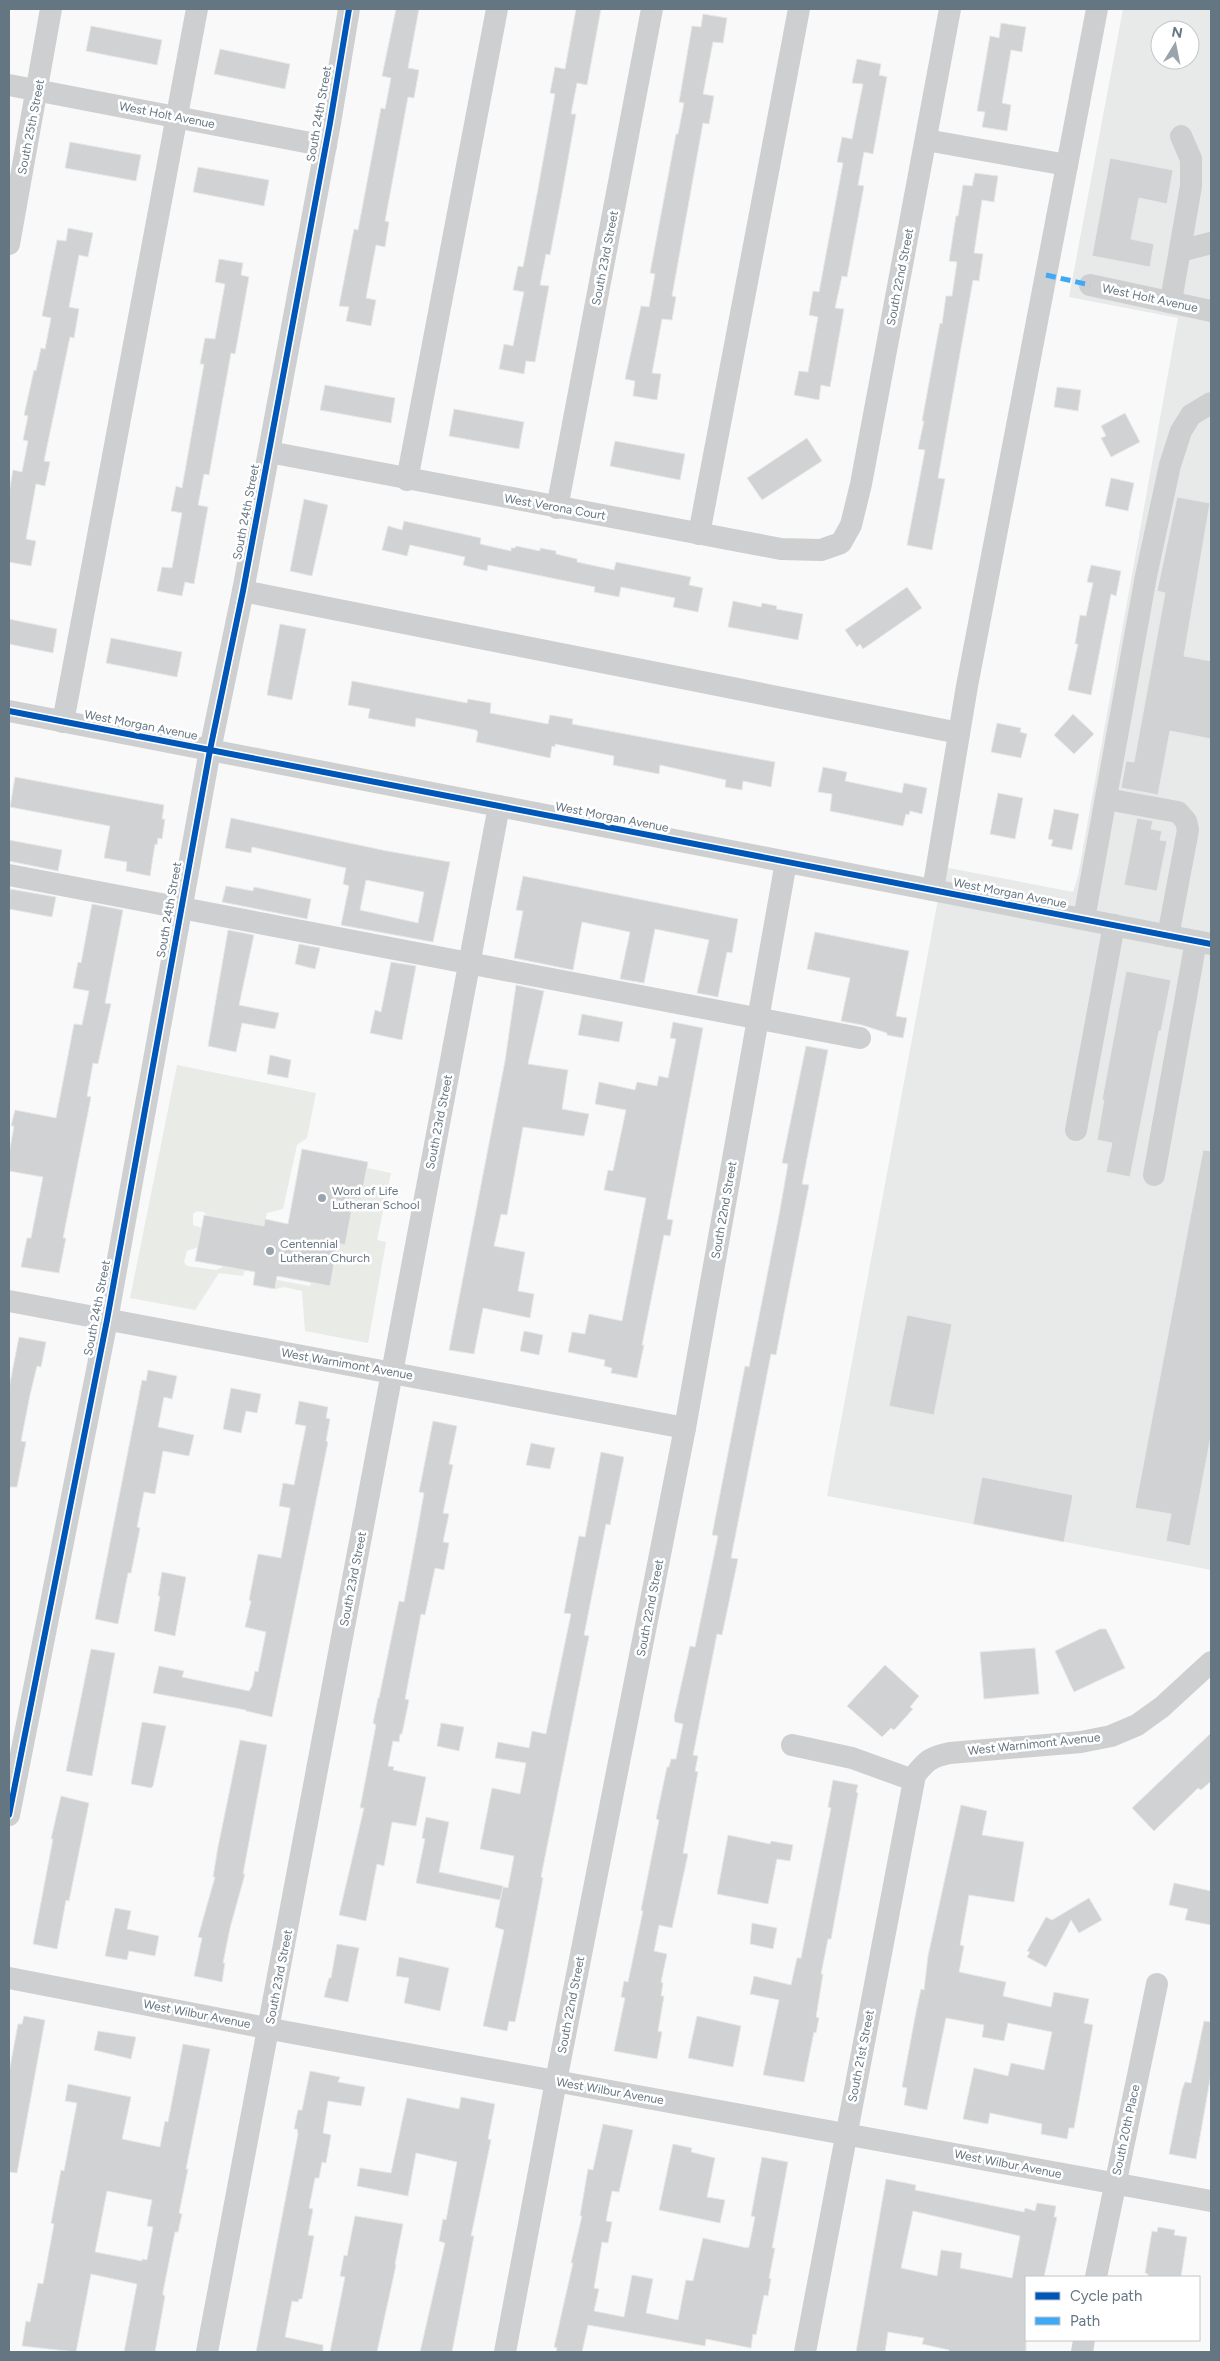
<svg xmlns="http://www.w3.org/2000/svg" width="1220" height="2361" font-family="Figtree,sans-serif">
<rect width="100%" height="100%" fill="#f9f9f9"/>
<path fill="#e8e9e9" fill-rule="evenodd" d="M1123 9H1211V1570L827 1496 944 867 1073 892 1078 876 1178 318 1069 297ZM1160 30H1190V60H1160Z"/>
<g fill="#e8ebe6">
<path d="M177 1065 316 1093 307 1138 297 1145 283 1209 267 1213 264 1226 207 1215 204 1212 197 1211 193 1214V1225L202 1228 198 1247 187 1251 184 1262 187 1266 216 1270 225 1266 245 1270 243 1276 219 1273 195 1310 130 1298Z"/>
<path d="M367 1168 391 1173 377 1240 386 1242 368 1343 305 1331 302 1291 284 1287 275 1289 277 1280 310 1286 311 1282 330 1286 338 1243 345 1245 354 1198 361 1199Z"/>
</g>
<g fill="#d0d2d3" stroke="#e8e8e8" fill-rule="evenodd">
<path d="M396 9H419L408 68 419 70 414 98 408 97 385 221 389 222 385 247 376 245 366 298 376 300 371 326 346 321 349 307 339 306 354 229 358 230 381 108 385 109 391 78 382 76Z"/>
<path d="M576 9H601L587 85 577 83 571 114H576L562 193 550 255 546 254 540 285 549 286 535 362 526 361 524 374 499 369 504 344 513 346 524 292 513 290 518 266 523 267 538 189 555 94 550 93 555 67 565 69Z"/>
<path d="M703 14 727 18 723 43 713 42 703 94 714 96 709 124 703 123 672 296 676 297 672 320 662 319 652 373 661 374 657 400 633 396 635 381 625 379 641 306 649 307 655 274 650 273 676 134H678L684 103 679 102 692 26 701 27Z"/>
<path d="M1001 23 1026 27 1022 52 1011 50 1002 103 1011 105 1007 131 982 127 985 112 977 111 990 36 999 38Z"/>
<path d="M91 26 162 40 157 65 86 51Z"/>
<path d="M220 49 290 64 285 89 214 74Z"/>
<path d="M857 59 881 64 879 75 887 77 873 154 864 152 858 185 864 186 847 277 842 276 835 308 844 309 830 387 821 385 819 400 794 395 799 371 808 372 818 317 809 315 813 291 819 292 843 163 837 162 842 137 852 139 863 84 852 83Z"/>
<path d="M70 142 141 155 136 181 65 168Z"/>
<path d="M1110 158 1173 170 1167 204 1139 198 1131 239 1154 244 1150 267 1092 256Z"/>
<path d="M198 167 269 180 264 206 193 192Z"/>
<path d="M975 173 998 176 994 202 982 200 974 253 983 254 979 281 973 280 938 478 945 479 932 550 907 545 925 450 918 449 924 421H922L940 323 942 324 946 296H952L957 262 949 261 956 216H958L963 185 972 186Z"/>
<path d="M68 228 93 233 88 257 79 255 69 307 79 309 74 338 70 337 44 461 50 462 45 486 36 484 26 539 36 541 31 566 9 562V493L13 470 22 472 28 441 23 440 28 416 24 415 34 370 36 371 41 348 45 349 51 318 42 316 57 240 66 241Z"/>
<path d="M219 259 243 263 241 275 249 277 235 354 231 353 209 475 204 474 198 505 208 507 194 584 185 582 182 596 157 591 162 567 172 568 182 513 171 511 176 486 182 488 204 364H200L205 338 215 339 225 284 215 282Z"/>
<path d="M325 385 395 398 391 423 320 410Z"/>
<path d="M1057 387 1081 390 1078 411 1054 407Z"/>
<path d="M454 409 524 422 519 449 449 436Z"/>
<path d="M1125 413 1140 442 1111 457 1101 438 1106 436 1101 426Z"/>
<path d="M807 438 822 461 762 500 747 478Z"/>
<path d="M615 441 685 454 680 480 610 466Z"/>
<path d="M1111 478 1134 483 1128 511 1105 506Z"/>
<path d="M1177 497 1210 503 1184 656 1211 661V739L1170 731 1158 795 1121 788 1126 761 1134 762 1165 593 1157 591Z"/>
<path d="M304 499 328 505 312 576 290 571Z"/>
<path d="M404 521 481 538 480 544 511 551V548H515L516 546 540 551V548L556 551V554L577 559V562L614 570 616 562 691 577 689 585 703 588 698 612 673 607 675 598 621 587 619 597 594 592 595 587 488 565 487 571 463 565 465 557 410 545 407 556 382 550 388 526 402 530Z"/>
<path d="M1091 565 1121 571 1116 596 1111 594 1091 695 1068 690 1078 644H1075L1080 615 1086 616 1093 583 1087 582Z"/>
<path d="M907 587 922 608 863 649 860 644 857 647 845 630Z"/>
<path d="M733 601 761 607 762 603 777 606 776 609 803 614 798 640 728 627Z"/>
<path d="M9 619 57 629 53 653 9 644Z"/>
<path d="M280 624 306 629 292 700 267 695Z"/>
<path d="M111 638 182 652 177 677 106 663Z"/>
<path d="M352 681 467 703 468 699 491 703 490 713 548 724 550 715 573 719 572 724 775 762 771 787 743 781 742 790 725 787 726 780 660 765 659 774 613 765 614 756 555 744V747L552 746 550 758 476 742 478 732 476 730 416 718 415 727 368 718 370 709 348 705Z"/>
<path d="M1073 714 1094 734 1074 754 1054 735Z"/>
<path d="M997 723 1021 728 1020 732 1027 734 1021 758 991 752Z"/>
<path d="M823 767 847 772 845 781 902 793 904 783 927 788 922 814 910 811 909 815 906 814 903 826 830 811 832 794 818 792Z"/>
<path d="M15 777 164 805 162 819H165L162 839 158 838 157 845 155 844 150 876 126 871 127 862 104 858 110 826 10 807Z"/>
<path d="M998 793 1023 798 1015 839 990 834Z"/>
<path d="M1054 809 1079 814 1072 850 1051 846 1053 840 1048 839Z"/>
<path d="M231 818 387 851 450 862 433 942 341 925 349 886 343 884 346 868 252 847 251 853 225 848ZM366 880 424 892 418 923 360 910Z"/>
<path d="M1137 818 1153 821 1151 829 1162 831 1160 840 1167 841 1157 891 1124 885Z"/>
<path d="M9 840 62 850 58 871 9 861Z"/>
<path d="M523 876 738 919 732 953 727 952 718 997 697 993 709 940 655 929 644 983 620 979 630 932 582 922 573 970 514 958 523 911 516 910Z"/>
<path d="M226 886 253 891 254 887 311 899 307 919 222 902Z"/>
<path d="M10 889 56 897 52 917 9 909Z"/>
<path d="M92 904 123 910 105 1003 111 1004 98 1064 93 1063 87 1096 91 1097 63 1238H66L59 1273 21 1267 27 1238H31L43 1177 9 1171V1154L14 1126H11L15 1110 56 1118 74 1024 82 1025 89 991 73 988 78 962 81 963Z"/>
<path d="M228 930 254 935 239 1005 279 1013 275 1029 242 1023 236 1052 208 1046Z"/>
<path d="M815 932 909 951 896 1016 907 1018 903 1038 887 1035V1033L862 1025 841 1021 850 978 807 969Z"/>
<path d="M299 944 320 948 315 969 295 964Z"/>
<path d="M391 962 416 966 402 1040 370 1033 375 1010 381 1012Z"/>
<path d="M1126 971 1171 980 1161 1031H1159L1130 1177 1106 1172 1112 1143 1097 1140 1104 1100H1102Z"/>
<path d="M516 985 544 991 528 1064 568 1070 562 1109 589 1114 584 1136 523 1127 507 1215 501 1214 494 1246 525 1252 518 1291 534 1294 530 1318 483 1308 474 1354 449 1350 505 1061Z"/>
<path d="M582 1014 623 1022 619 1042 578 1035Z"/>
<path d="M673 1022 703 1028 667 1219 673 1220 670 1236 664 1235 642 1345H644L637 1378 611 1373 612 1368 604 1366 605 1360 568 1352 572 1332 585 1334 589 1314 622 1321 646 1198 604 1190 608 1170 613 1171 626 1110 595 1104 599 1082 635 1090 637 1082 657 1086 659 1076 668 1078 676 1039 670 1038Z"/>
<path d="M806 1046 828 1050 802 1184 809 1185 776 1355 771 1354 731 1558 738 1559 722 1635 717 1634 693 1755 698 1756 695 1771 698 1772 683 1853 688 1854 672 1928 659 1925 654 1951 667 1954 661 1982 663 1983 661 1996H664L658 2031 662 2032 657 2059 614 2051 625 1998 621 1997 624 1981 628 1982 643 1911 641 1910 659 1820 656 1819 667 1767H669L671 1759H676L683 1724 675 1722 674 1717 690 1646 695 1647 718 1536 712 1535 745 1366 749 1367 780 1210 788 1164 782 1163Z"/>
<path d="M270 1055 291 1060 288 1078 267 1074Z"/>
<path d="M302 1149 368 1162 361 1199 354 1198 345 1245 338 1243 330 1286 277 1276 275 1289 253 1285 255 1272 195 1261 204 1215 264 1226 265 1219 288 1224Z"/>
<path d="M1203 1150 1211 1151V1436L1190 1546 1166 1541 1171 1514 1135 1508Z"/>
<path d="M907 1315 952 1324 934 1415 889 1406Z"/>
<path d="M524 1331 543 1335 539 1355 520 1351Z"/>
<path d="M19 1337 46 1342 41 1367 37 1366 30 1395 21 1441 26 1442 17 1487H9V1388Z"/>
<path d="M148 1370 177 1376 172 1399 164 1397 158 1427 194 1435 189 1456 163 1451 155 1494 144 1492 137 1527 140 1528 131 1573H128L118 1624 95 1619 142 1380 146 1381Z"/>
<path d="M231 1388 261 1394 257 1413 246 1411 241 1433 223 1429Z"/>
<path d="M299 1401 328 1407 326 1418 330 1419 326 1441 328 1442 272 1717 246 1711V1710L153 1693 159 1666 184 1671 182 1677 249 1691 252 1686 255 1671 258 1672 266 1632 245 1627 251 1601 249 1600 258 1554 281 1558 290 1510V1508L279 1506 283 1483 294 1485 306 1426 295 1424Z"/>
<path d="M433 1421 457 1426 449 1464 453 1465 443 1513 449 1514 443 1542 449 1543 444 1570 435 1568 425 1615 421 1614 405 1699 409 1700 402 1734H400L399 1742 393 1741 388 1766 394 1767 393 1770 426 1777 416 1826 392 1822 384 1866 377 1864 366 1921 339 1915 364 1808H360L376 1725 373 1723 378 1698H379L399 1601 404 1602 416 1538 424 1493 419 1492Z"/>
<path d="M531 1443 555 1448 550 1469 526 1465Z"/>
<path d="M601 1452 624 1457 610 1525 606 1524 584 1635 589 1636 541 1877 543 1878 524 1979 515 2022 509 2021 507 2031 483 2026 504 1930 495 1927 503 1887 508 1888 514 1856 480 1849 492 1788 520 1794 526 1763 495 1758 498 1742 529 1748 532 1731 546 1734 571 1614 564 1613 579 1536 585 1537Z"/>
<path d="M982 1477 1073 1495 1064 1542 973 1524Z"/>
<path d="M162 1572 186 1577 175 1636 154 1631 160 1596H158Z"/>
<path d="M1100 1629H1106L1125 1668 1074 1692 1055 1651Z"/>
<path d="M1035 1648 1039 1694 984 1699 980 1652Z"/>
<path d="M91 1649 115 1653 92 1776 66 1771Z"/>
<path d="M885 1665 919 1696 910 1707 913 1709 894 1730 891 1728 882 1737 847 1706Z"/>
<path d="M142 1722 166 1726 153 1786 151 1788 131 1784Z"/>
<path d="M441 1723 464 1727 459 1751 437 1746Z"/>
<path d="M1211 1733V1781L1201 1790 1198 1788 1154 1831 1132 1808Z"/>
<path d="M240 1740 267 1745 243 1874H245L230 1928 223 1963H225L222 1982 194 1976 202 1938 198 1937 215 1877H213L218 1847Z"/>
<path d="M833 1780 858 1785 856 1792 858 1793 831 1939H828L821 1974H823L816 2017 819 2018 816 2033 814 2032 804 2082 763 2075 779 2000 750 1994 754 1976 791 1985 797 1958H801L831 1808 828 1807Z"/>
<path d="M61 1796 89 1803 69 1901 66 1900 57 1949 33 1944 53 1839H51Z"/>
<path d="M961 1805 987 1811 982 1835 1024 1842 1014 1902 969 1895 960 1945 964 1946 959 1972 1006 1982 1003 1996 1051 2007 1054 1992 1089 1999 1084 2023 1093 2025 1074 2128H1069L1067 2139 1041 2134 1042 2124 990 2113 988 2124 963 2119 974 2068 1008 2076 1011 2063 1044 2070 1052 2032 1008 2023 1004 2041 982 2037 984 2025 946 2018 927 2110 904 2105 907 2088 902 2087 916 2012 921 1989 924 1990 928 1956Z"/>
<path d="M426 1817 449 1822 439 1872 503 1886 500 1900 416 1883 425 1839 422 1838Z"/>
<path d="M728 1835 770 1844 771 1841 793 1845 790 1861 777 1859 768 1904 717 1894Z"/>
<path d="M1174 1883 1211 1891V1925L1185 1920 1188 1909 1169 1905Z"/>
<path d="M1089 1898 1102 1920 1079 1933 1071 1920 1046 1967 1027 1957 1030 1952 1027 1951 1046 1917 1052 1920Z"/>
<path d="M115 1908 131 1911 127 1929 159 1936 155 1956 129 1951 127 1960 105 1956Z"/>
<path d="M752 1923 777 1928 773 1949 750 1944Z"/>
<path d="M337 1944 359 1948 348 2002 324 1997 329 1978H331Z"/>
<path d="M399 1957 449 1968 440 2011 404 2003 409 1978 396 1976Z"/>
<path d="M24 2016 45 2020 17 2173 9 2172V2072L18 2024H22Z"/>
<path d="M697 2016 741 2026 733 2067 688 2058Z"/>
<path d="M1204 2021 1211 2022V2074L1196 2159 1169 2154 1182 2090 1185 2082 1191 2083Z"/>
<path d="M98 2031 136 2037 131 2059 94 2050Z"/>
<path d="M183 2044 210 2049 186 2169H188L179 2213 182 2214 178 2232H175L163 2292V2295L165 2296 155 2352H124L137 2284 91 2274 76 2352 22 2346 26 2321 30 2322 38 2283 43 2284 54 2224 51 2223 61 2170 64 2171 77 2103 65 2101 68 2084 131 2097 122 2139 160 2147 165 2121 168 2122ZM107 2191 152 2200 147 2226 153 2227 147 2260 142 2259V2261L95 2252Z"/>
<path d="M310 2071 340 2077 338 2082 365 2087 361 2106 328 2101 323 2133 331 2135 326 2163 322 2162 319 2178H315L309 2208 313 2209 308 2235 314 2236 302 2299H299L298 2302 292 2301 285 2337 323 2345V2352H256L298 2134 297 2129H294L298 2110H302Z"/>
<path d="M461 2097 495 2104 488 2139 491 2140 471 2236H474L452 2352H420L445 2243 439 2241 443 2219 446 2220 457 2162 416 2153 408 2196 357 2186 360 2168 391 2173 407 2098 459 2109Z"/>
<path d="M603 2124 633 2130 619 2192 612 2191 606 2221 612 2222 608 2243 602 2242 594 2288 599 2289 594 2311 624 2317 632 2275 653 2279 646 2313 678 2320 686 2280 693 2281 703 2238 747 2248 749 2247 755 2217 751 2216 762 2157 788 2162 772 2248H775L769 2278 771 2279 768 2296 764 2295 756 2335 753 2334 751 2348 706 2339 705 2346 588 2325 582 2352H556L557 2348 554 2347 573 2263H571L582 2216H580L588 2169 593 2170Z"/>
<path d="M673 2144 692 2148 691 2152 715 2158 707 2197 725 2200 720 2223 659 2210Z"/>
<path d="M886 2179 916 2185 915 2190 1024 2212 1025 2208 1035 2211 1037 2203 1056 2206 1054 2217H1057L1044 2277H1026V2352H949V2350L922 2344 924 2338 888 2332 885 2352H856ZM913 2211 1020 2236 1012 2278 960 2268 962 2253 941 2250 937 2276 901 2268Z"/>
<path d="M355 2216 403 2224 395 2264 396 2265 377 2352H330L345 2277 340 2276 344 2255 347 2256Z"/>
<path d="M1158 2227 1175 2230 1174 2235 1187 2237 1181 2277H1148V2274L1145 2273 1152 2231 1157 2232Z"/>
</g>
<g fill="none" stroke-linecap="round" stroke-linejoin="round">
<g stroke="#cecfd0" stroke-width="22">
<path d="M9 85 326 146"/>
<path d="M926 140 1067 165"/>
<path d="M9 244 51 9"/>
<path d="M1180 251 1211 243"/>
<path d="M1090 285 1211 311"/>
<path d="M1171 301 1191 186V159L1181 136"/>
<path d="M269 452 781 549 821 550 841 543 851 525 861 484 950 9"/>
<path d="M407 480 497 9"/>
<path d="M557 508 652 9"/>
<path d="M699 534 799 9"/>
<path d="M243 591 959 733"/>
<path d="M9 711 1211 944"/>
<path d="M63 722 197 9"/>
<path d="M1106 799 1178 812 1186 821 1188 830 1168 936"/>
<path d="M9 875 860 1038"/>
<path d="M933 890 967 686 1097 9"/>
<path d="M1084 919 1146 576 1170 465 1181 431 1191 415 1211 403"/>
<path d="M1076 1130 1114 925"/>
<path d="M1154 1175 1196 941"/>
<path d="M9 1301 685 1428"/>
<path d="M792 1745 852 1758 913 1780"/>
<path d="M9 1815 107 1320 210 750 243 591 330 123 349 9"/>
<path d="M9 1978 287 2032 1211 2201"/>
<path d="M1096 2277 1157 1984"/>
<path d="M207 2352 499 806"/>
<path d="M505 2352 556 2081 685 1428 786 862"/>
<path d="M805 2352 915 1775C927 1760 931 1757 950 1753L1081 1742 1111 1736 1137 1725 1162 1707 1211 1662"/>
<path d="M1082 2352 1084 2340"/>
</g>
<path stroke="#3fa9f5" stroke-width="5" stroke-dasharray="10 5" stroke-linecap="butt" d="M1046 275 1090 285"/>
<g stroke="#fff" stroke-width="9">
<g id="cycleway">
<path d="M9 711 1211 944"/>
<path d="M9 1815 107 1320 210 750 243 591 330 123 349 9"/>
</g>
</g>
<use href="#cycleway" stroke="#0057b8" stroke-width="6"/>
</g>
<g fill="#99a4ac" stroke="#fff" stroke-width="2">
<circle cx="322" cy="1198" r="5"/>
<circle cx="270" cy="1251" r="5"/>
</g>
<g text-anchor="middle" stroke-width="5" stroke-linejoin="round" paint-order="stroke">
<g font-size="12" fill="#657683" stroke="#fff">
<text transform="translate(319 114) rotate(-80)" y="4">South 24th Street</text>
<text transform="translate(167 115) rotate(11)" y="4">West Holt Avenue</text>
<text transform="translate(31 127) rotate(-79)" y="4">South 25th Street</text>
<text transform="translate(605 258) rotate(-79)" y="4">South 23rd Street</text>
<text transform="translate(900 277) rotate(-79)" y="4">South 22nd Street</text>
<text transform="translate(1150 298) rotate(12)" y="4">West Holt Avenue</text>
<text transform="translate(555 507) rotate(10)" y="4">West Verona Court</text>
<text transform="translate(246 512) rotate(-79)" y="4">South 24th Street</text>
<text transform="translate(141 725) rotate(11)" y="4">West Morgan Avenue</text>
<text transform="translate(612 817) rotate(11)" y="4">West Morgan Avenue</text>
<text transform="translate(1010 893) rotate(11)" y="4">West Morgan Avenue</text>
<text transform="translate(169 910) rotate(-80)" y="4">South 24th Street</text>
<text transform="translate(439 1122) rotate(-79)" y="4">South 23rd Street</text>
<text transform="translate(724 1210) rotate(-80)" y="4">South 22nd Street</text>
<text transform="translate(97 1308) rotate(-79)" y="4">South 24th Street</text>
<text transform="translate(347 1364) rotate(10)" y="4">West Warnimont Avenue</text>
<text transform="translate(353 1579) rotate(-79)" y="4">South 23rd Street</text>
<text transform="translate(650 1608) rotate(-79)" y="4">South 22nd Street</text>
<text transform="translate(1034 1744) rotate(-6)" y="4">West Warnimont Avenue</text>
<text transform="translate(279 1977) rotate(-79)" y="4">South 23rd Street</text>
<text transform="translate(571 2005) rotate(-79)" y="4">South 22nd Street</text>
<text transform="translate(197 2014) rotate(11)" y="4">West Wilbur Avenue</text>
<text transform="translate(861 2056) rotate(-79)" y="4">South 21st Street</text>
<text transform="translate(610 2091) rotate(10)" y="4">West Wilbur Avenue</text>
<text transform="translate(1126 2130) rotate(-78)" y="4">South 20th Place</text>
<text transform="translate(1008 2164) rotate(11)" y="4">West Wilbur Avenue</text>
</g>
<g font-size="12" fill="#657683" stroke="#fff" text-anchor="start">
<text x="332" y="1195">Word of Life<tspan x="332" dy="14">Lutheran School</tspan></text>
<text x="280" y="1248">Centennial<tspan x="280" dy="14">Lutheran Church</tspan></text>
</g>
</g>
<rect width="1220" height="2361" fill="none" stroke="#657683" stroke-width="20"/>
<rect x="1025" y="2276" width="175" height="65" fill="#ffffff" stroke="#c1c8cd"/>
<rect x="1035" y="2292" width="25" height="8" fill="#0057b8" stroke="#c1c8cd"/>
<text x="1070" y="2301" font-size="15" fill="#657683">Cycle path</text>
<rect x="1035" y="2317" width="25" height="8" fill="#3fa9f5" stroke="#c1c8cd"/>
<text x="1070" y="2326" font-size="15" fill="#657683">Path</text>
<g transform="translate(1175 45) rotate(10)"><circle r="24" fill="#ffffff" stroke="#c1c8cd"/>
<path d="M0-4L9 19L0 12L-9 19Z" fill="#99a4ac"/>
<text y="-8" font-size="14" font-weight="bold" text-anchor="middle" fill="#657683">N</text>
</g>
</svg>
